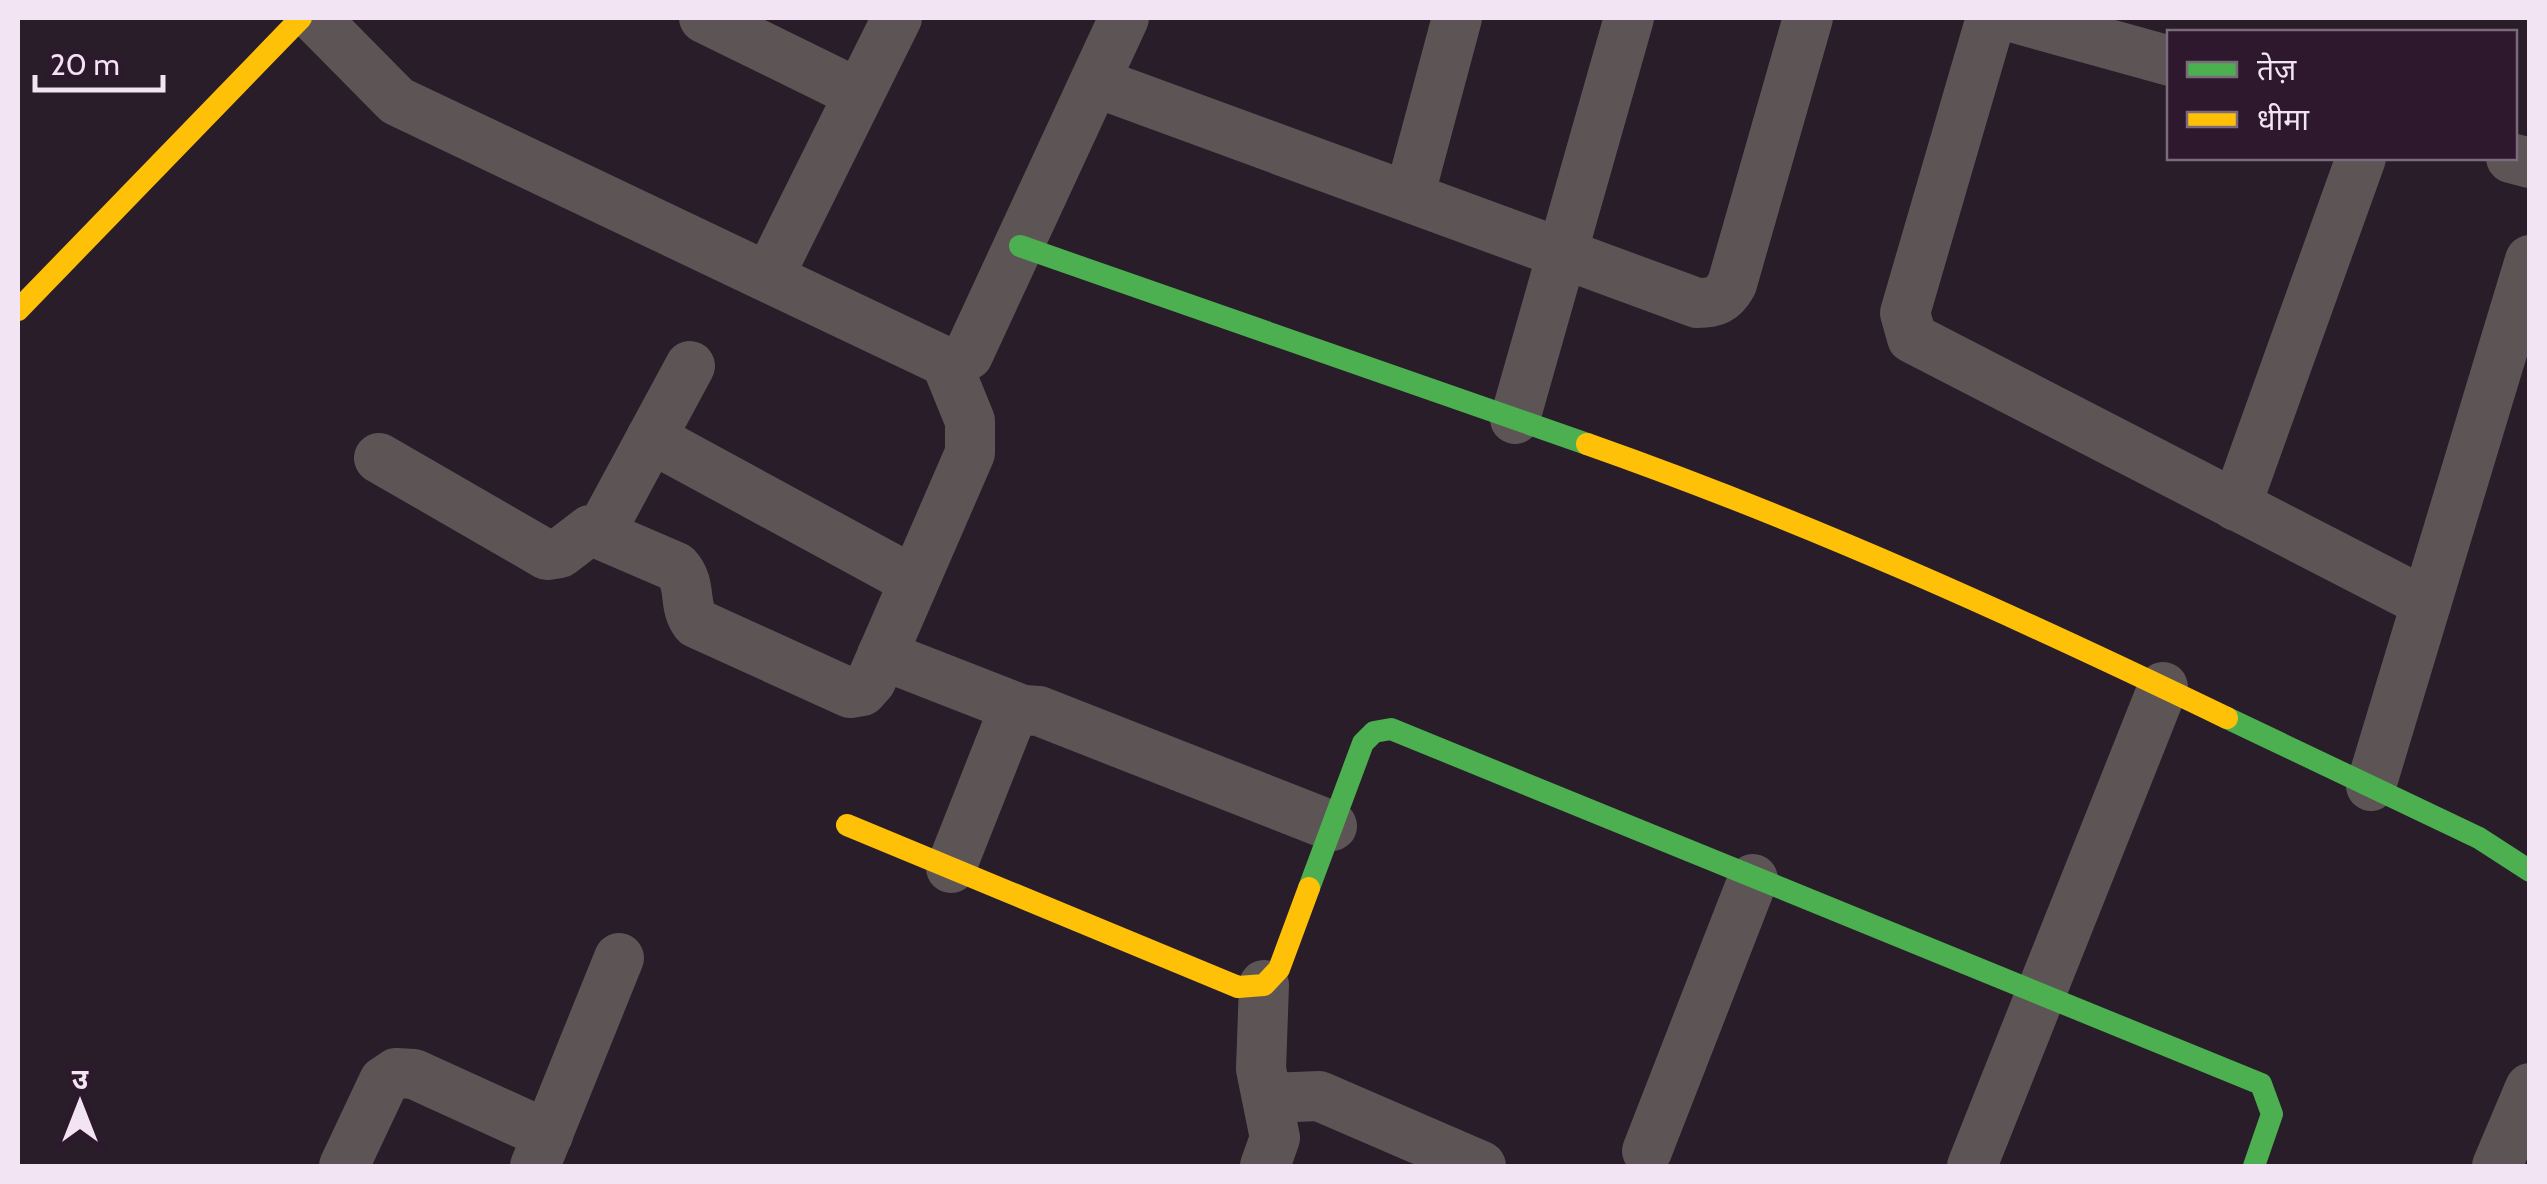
<svg xmlns="http://www.w3.org/2000/svg" width="2547" height="1184" font-family="Cabin,'Noto Sans Devanagari',sans-serif">
<rect width="100%" height="100%" fill="#281d28"/>
<g fill="none" stroke-linecap="round" stroke-linejoin="round">
<g stroke="#5d5555" stroke-width="50">
<path d="M315 18 397 101 946 362H957L968 355 1124 18"/>
<path d="M704 18 859 94"/>
<path d="M1991 18 1905 313 1912 338 2426 603"/>
<path d="M2015 18 2170 61"/>
<path d="M1095 82 1697 303C1715 303 1723 300 1732 284L1808 18"/>
<path d="M2511 158 2530 163"/>
<path d="M1409 197 1457 18"/>
<path d="M769 276 897 18"/>
<path d="M1515 419 1629 18"/>
<path d="M651 438 914 581"/>
<path d="M379 458 547 555 560 553 590 530 676 567C693 585 682 605 696 623L850 693 862 691 871 681 970 453V421L946 362"/>
<path d="M2236 506 2361 158"/>
<path d="M601 531 690 366"/>
<path d="M882 655 1023 710"/>
<path d="M2371 786 2530 260"/>
<path d="M951 868 1010 719 1023 710 1039 711 1332 826"/>
<path d="M1264 985 1261 1069 1275 1138 1265 1166"/>
<path d="M1268 1098 1319 1096 1481 1166"/>
<path d="M1647 1151 1753 879"/>
<path d="M344 1166 384 1081 396 1073 414 1074 548 1135"/>
<path d="M535 1166 619 958"/>
<path d="M1972 1166 2163 687"/>
<path d="M2497 1166 2530 1088"/>
</g>
<g stroke="#4caf50" stroke-width="22">
<path d="M1020 246 1587 444"/>
<path d="M2227 718 2479 838 2530 871"/>
<path d="M1309 888 1363 743 1374 732 1391 729 2261 1084 2272 1114 2254 1166"/>
</g>
<g stroke="#ffc107" stroke-width="22">
<path d="M18 310 301 18"/>
<path d="M1587 444C1806 521 2018 617 2227 718"/>
<path d="M847 825 1238 987 1264 985 1279 969 1309 888"/>
</g>
</g>
<rect width="2547" height="1184" fill="none" stroke="#f2e4f2" stroke-width="40"/>
<rect x="2167" y="30" width="350" height="130" fill="#2d182d" stroke="#7c6a7c" stroke-width="2.5"/>
<rect x="2187" y="62" width="50" height="15" fill="#4caf50" stroke="#7c6a7c" stroke-width="2.5"/>
<text x="2257" y="80" font-size="30" fill="#f2e4f2">तेज़</text>
<rect x="2187" y="112" width="50" height="15" fill="#ffc107" stroke="#7c6a7c" stroke-width="2.5"/>
<text x="2257" y="130" font-size="30" fill="#f2e4f2">धीमा</text>
<g transform="translate(80 1104)" stroke="#2d182d" stroke-width="8" paint-order="stroke">
<path d="M0-8L18 38L0 25L-18 38Z" fill="#f2e4f2"/>
<text y="-15" font-size="28" font-weight="bold" text-anchor="middle" fill="#f2e4f2">उ</text>
</g>
<path d="M35 75v15h128v-15" fill="none" stroke="#f2e4f2" stroke-width="5"/>
<text x="50" y="75" font-size="30" fill="#f2e4f2" stroke="#2d182d" stroke-width="8" paint-order="stroke">20 m</text>
</svg>
